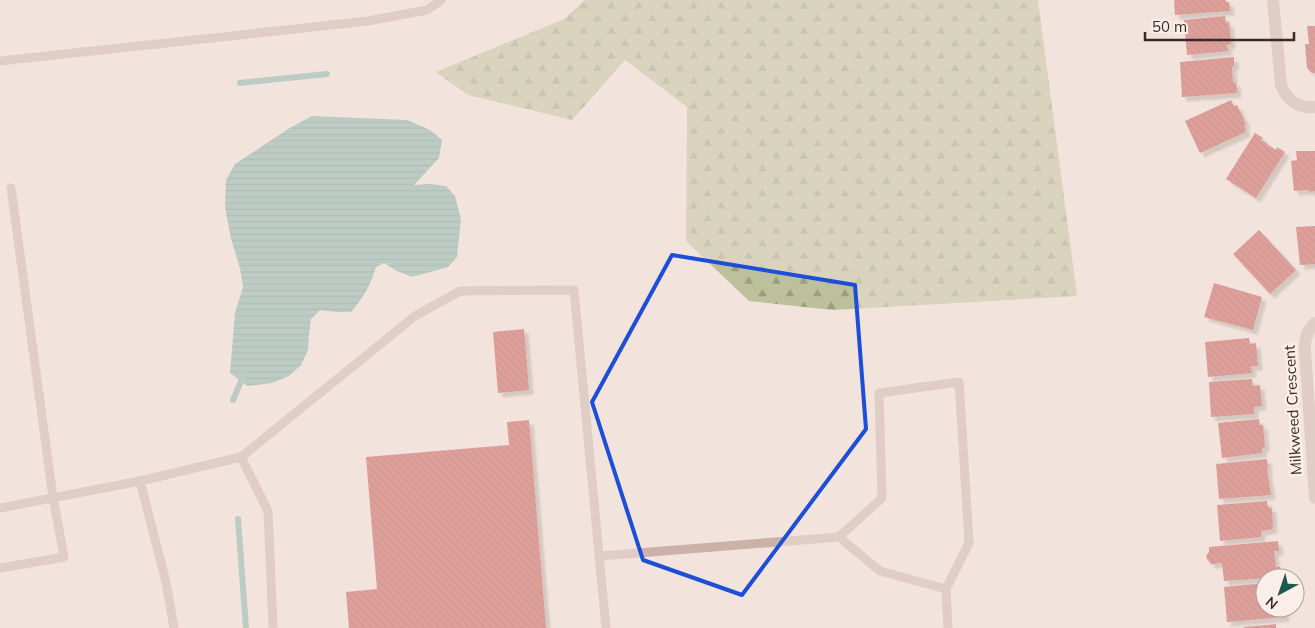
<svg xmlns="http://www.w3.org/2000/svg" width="1315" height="628" font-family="Mulish,sans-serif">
<defs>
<pattern id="forest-firs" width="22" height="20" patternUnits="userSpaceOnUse" patternTransform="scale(1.25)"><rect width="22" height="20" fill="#bcc19c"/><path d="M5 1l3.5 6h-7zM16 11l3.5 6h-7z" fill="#9a9d7f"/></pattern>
<pattern id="water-rules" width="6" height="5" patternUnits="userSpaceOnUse" patternTransform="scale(1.25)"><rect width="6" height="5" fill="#7bb0a7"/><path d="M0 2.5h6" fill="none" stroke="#668f88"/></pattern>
<pattern id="building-back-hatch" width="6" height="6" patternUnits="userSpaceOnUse" patternTransform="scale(1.25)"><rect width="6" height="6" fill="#c64b46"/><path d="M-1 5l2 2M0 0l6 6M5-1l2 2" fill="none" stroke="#a23f3a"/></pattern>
<filter id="shadow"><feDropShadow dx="4.5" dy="4.5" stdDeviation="1" flood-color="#0004"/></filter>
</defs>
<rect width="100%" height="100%" fill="#f2e3dc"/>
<path fill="url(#forest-firs)" d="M585 0H1038L1077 296 833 310 749 301 686 241 687 107 625 60 572 120 468 95 436 72 564 19Z"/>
<path fill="url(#water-rules)" d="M312 116 407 120 430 130 442 140 439 158 414 185 430 184 446 186 455 196 461 220 457 257 448 267 412 277 395 270 384 263 376 267C370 286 364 297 351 312H337L320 310 311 319 309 334 308 350 301 365 289 376 272 383 248 386 230 373 235 313 243 287 240 268 231 239 225 207 226 180 235 164 288 129Z"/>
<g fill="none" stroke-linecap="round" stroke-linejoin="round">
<g stroke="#7bb0a7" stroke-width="6">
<path d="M240 83 327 74"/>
<path d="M233 400 244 374"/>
<path d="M238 519 246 628"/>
</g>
</g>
<g fill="url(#building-back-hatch)" filter="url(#shadow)">
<path d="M1174 0H1226V2H1229L1230 11 1175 15Z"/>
<path d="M1225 16 1226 23 1229 22 1231 44 1227 45 1228 51 1187 55 1184 20Z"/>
<path d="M1307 26H1315V73H1312L1307 68 1305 44H1309Z"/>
<path d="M1234 57V66L1232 67 1233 83 1236 82 1237 93 1182 97 1180 62Z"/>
<path d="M1231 100 1234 106 1237 105 1246 124 1244 125 1246 132 1200 153 1185 121Z"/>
<path d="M1255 133 1263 138 1261 140 1268 144V145L1276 150 1277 147 1285 152 1256 198 1226 179Z"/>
<path d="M1296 151H1315V191L1309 192V190L1294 191 1291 161 1297 160Z"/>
<path d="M1315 226V264L1300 265 1296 227Z"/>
<path d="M1259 230 1296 270 1270 294 1233 254Z"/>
<path d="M1214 283 1262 297 1253 330 1204 317Z"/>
<path d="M524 329 529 390 498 393 493 332Z"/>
<path d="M1249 338 1250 344 1256 343 1258 366H1251L1252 373 1208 377 1205 342Z"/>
<path d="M1252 379 1253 386 1260 385 1262 406 1254 407V414L1211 417 1209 382Z"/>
<path d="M1259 419 1260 425H1263L1265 447 1262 448V453L1222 458 1218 423Z"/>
<path d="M529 420 546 628H349L346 592 377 589 366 457 509 445 507 422Z"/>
<path d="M1267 459 1268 469H1267L1271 495 1219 499 1216 464Z"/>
<path d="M1267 501 1268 507H1270V508H1272L1273 527H1272L1273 529 1261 531V537L1220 541 1217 505Z"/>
<path d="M1278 541 1279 551H1274L1276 567H1280L1281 577 1224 581 1222 563 1211 564 1207 559 1206 556 1209 552V547Z"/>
<path d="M1265 583V608H1284L1285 617 1227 622 1224 587Z"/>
<path d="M1276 624V628H1244V627Z"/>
</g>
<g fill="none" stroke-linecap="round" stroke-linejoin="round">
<g stroke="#cbb1a8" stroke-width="9">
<path d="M0 61 368 21 427 10 441 0"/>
<path d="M241 457 415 316 460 291 574 290 606 628"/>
<path d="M140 481 166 582 174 628"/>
<path d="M0 508 140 481 241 457 268 511 273 628"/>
<path d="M839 537 882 498 879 393 959 382 969 543 946 589"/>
<path d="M600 556 839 537 880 571 946 589 948 628"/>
<path d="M0 568 64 557 53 497 11 188"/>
</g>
<g stroke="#cbb1a8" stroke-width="12">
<path d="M1273 0 1281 85C1287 100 1298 109 1315 107"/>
<path d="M1315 323C1306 332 1305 338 1305 350L1315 498"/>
</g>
</g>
<path d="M0 0H1315V628H0ZM672 255 855 285 866 429 742 595 643 560 592 402Z" fill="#f2e3dc" fill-opacity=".55" fill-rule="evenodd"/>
<path fill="none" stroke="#1d4ed8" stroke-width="4" stroke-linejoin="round" d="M672 255 855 285 866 429 742 595 643 560 592 402Z"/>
<g text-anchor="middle" stroke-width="5" stroke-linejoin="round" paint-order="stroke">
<g font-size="15" fill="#372a28" stroke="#faeee9">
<text transform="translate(1293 410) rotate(-93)" y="5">Milkweed Crescent</text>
</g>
</g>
<g transform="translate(1280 593) rotate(220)"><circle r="24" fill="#faeee9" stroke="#aca09c"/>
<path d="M0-4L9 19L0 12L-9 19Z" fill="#1d5951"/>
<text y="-8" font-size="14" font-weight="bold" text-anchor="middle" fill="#372a28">N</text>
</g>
<path d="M1145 32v8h149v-8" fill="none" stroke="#372a28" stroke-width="2.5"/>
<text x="1152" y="32" font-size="15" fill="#372a28" stroke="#faeee9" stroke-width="4" paint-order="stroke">50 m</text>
</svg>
